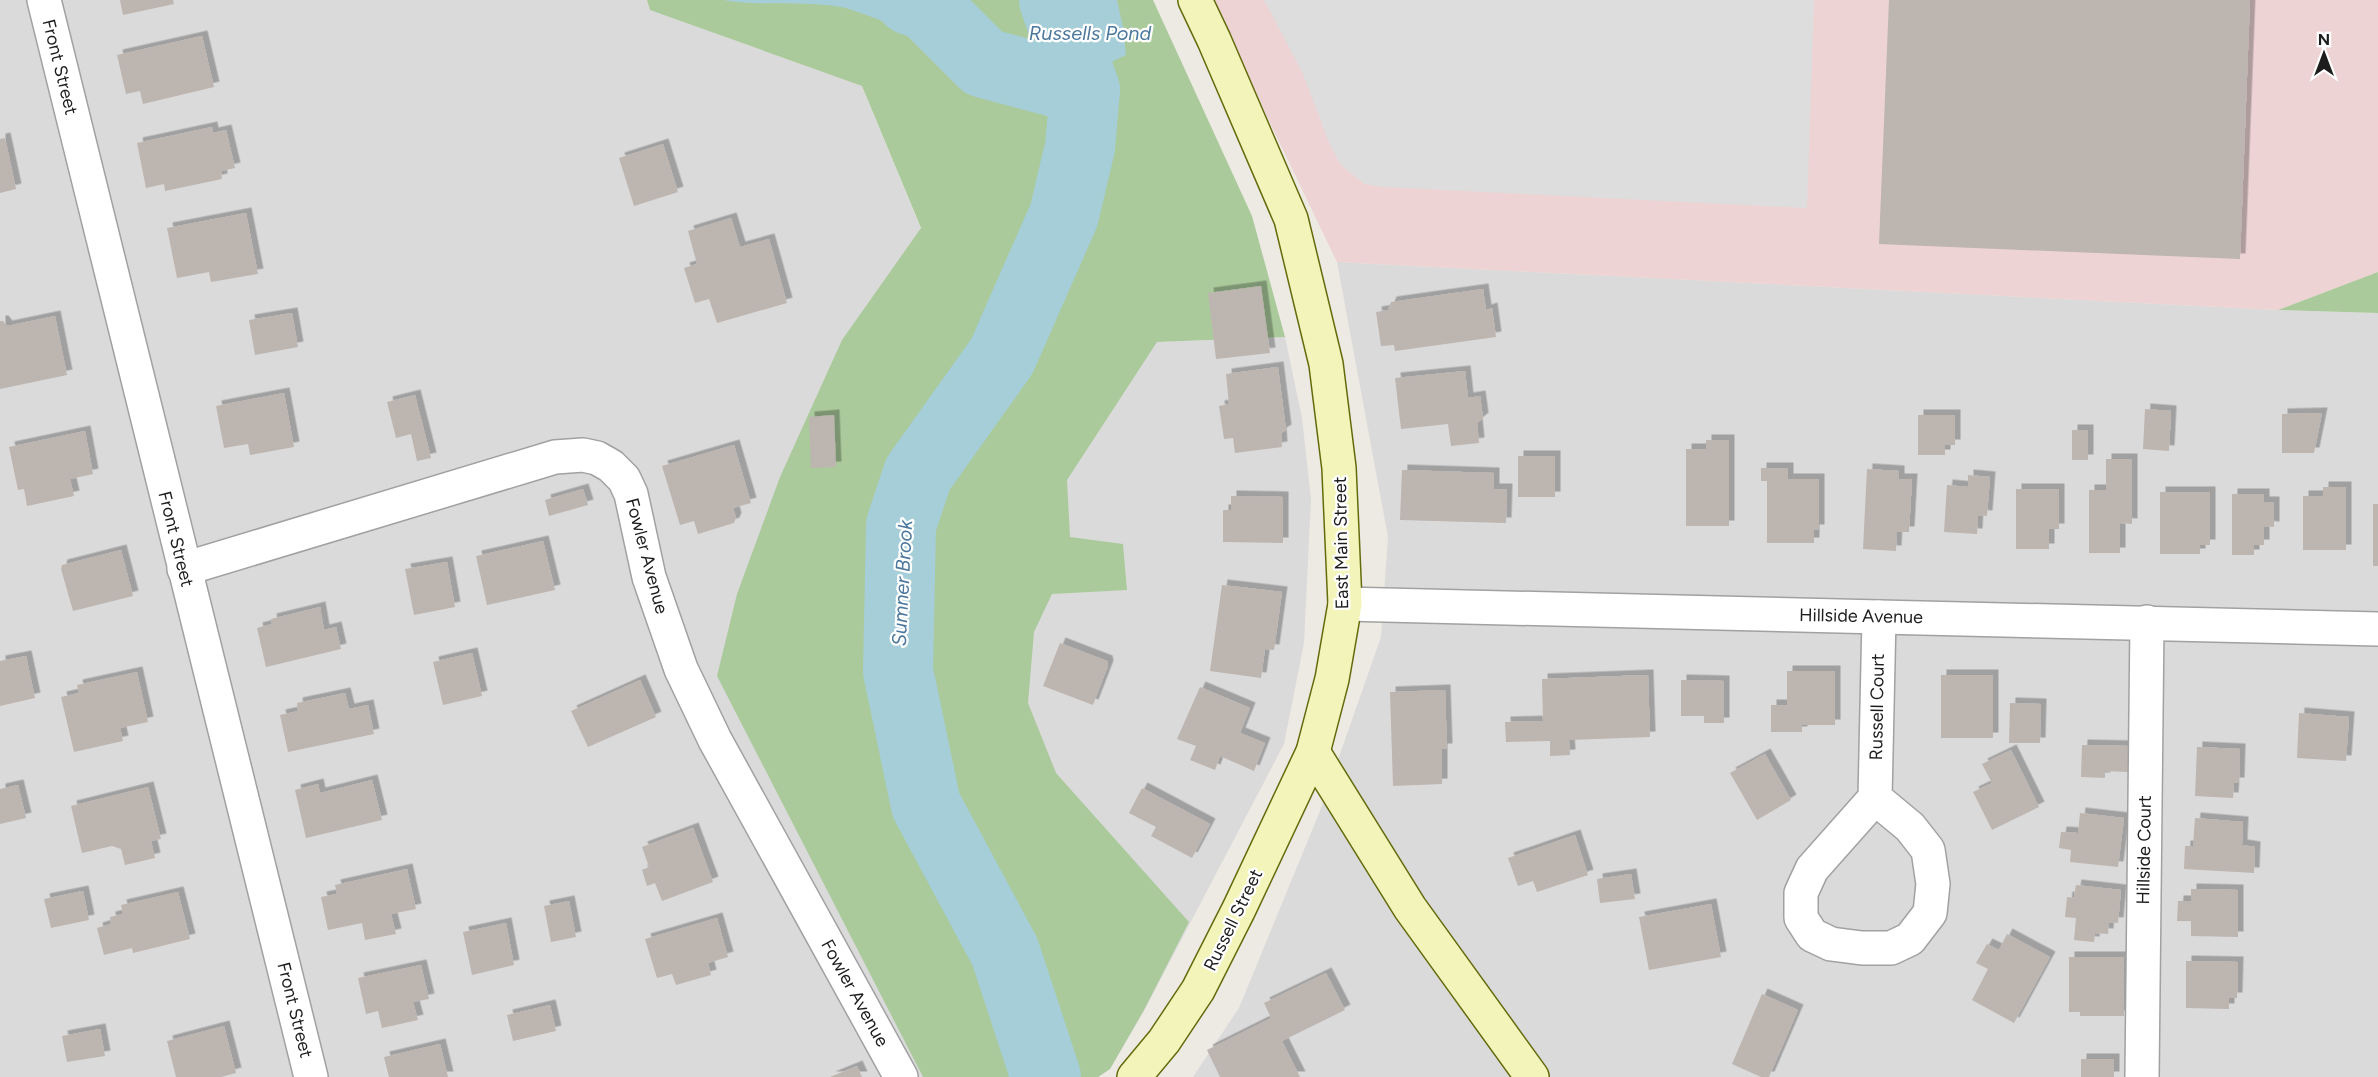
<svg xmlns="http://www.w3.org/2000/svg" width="2378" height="1077" font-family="Figtree,sans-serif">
<defs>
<filter id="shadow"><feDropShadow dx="5.5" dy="-5.5" stdDeviation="0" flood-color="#0004"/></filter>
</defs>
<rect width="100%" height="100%" fill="#ede9e3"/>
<g fill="#dbdada">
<path d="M0 0H647L651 10 862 86 921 229 1157 342 1285 337 1302 418 1311 499 1304 643 1284 744 1144 1011 1110 1069 1098 1077H0Z"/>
<path d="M1337 262 2278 310 2378 313V1077H1193L1239 1008 1320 811 1381 637 1388 537Z"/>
</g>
<path fill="#edd3d3" d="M1211 0H2378V272L2278 310 1337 262Z"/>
<g fill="#aaca9b">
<path d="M647 0H1153L1252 216 1285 337 1157 342 1067 480 1070 537 1123 544 1127 590 1052 594 1034 632 1028 703 1056 773 1189 922 1144 1010 1110 1069 1098 1077H923L717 676 737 594 780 477 842 340 921 228 862 86 650 10Z"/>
<path d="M2378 272V313L2278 310Z"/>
</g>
<path fill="#ddd" d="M1264 0H1814L1807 208 1384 187 1364 184 1341 165 1330 145 1302 72Z"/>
<g fill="#a6ced8">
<path d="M723 0H937L969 31 975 40V49L962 62C937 60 911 36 889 24 879 19 858 12 846 8 807 0 763 7 723 0Z"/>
<path d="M1029 0H1117L1123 27 1126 55 1109 63 1089 67 1054 52 1045 46 1041 27Z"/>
</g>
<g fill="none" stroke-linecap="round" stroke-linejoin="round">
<g stroke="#a6ced8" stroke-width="70">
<path d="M910 0 926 5 984 63 1085 90"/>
<path d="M1046 1077 1005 952 926 805 898 671 901 525 918 474 1002 356 1064 215 1080 147 1085 90 1054 0"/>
</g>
</g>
<g fill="#bdb5b0" filter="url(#shadow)">
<path d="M120 0H173L174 4 123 15Z"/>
<path d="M1889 0H2250L2240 259 1879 244Z"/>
<path d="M202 36 214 87 143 104 140 91 126 94 117 55Z"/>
<path d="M212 127 213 133 226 130 235 168 221 171 222 179 165 191 164 184 146 188 137 143Z"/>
<path d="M5 138 16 189 0 193V139Z"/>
<path d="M663 144 678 192 634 206 619 158Z"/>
<path d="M246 213 258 274 211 282 209 272 177 278 167 228Z"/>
<path d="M731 218 740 247 769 239 787 303 717 323 709 299 695 303 684 268 697 264 688 231Z"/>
<path d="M1261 286 1270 353 1216 359 1208 293Z"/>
<path d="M1483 289 1486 310 1492 308 1496 337 1395 351 1394 345 1381 346 1376 312 1388 310 1391 302Z"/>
<path d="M292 313 298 347 255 355 249 320Z"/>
<path d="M55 316 67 375 0 389V321H3L7 326Z"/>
<path d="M1278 367 1286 430 1281 433 1282 447 1235 453 1233 438 1224 439 1219 406 1229 404 1226 374Z"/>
<path d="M1465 371 1468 398 1480 396 1483 418 1477 423 1479 443 1451 446 1448 424 1401 429 1395 378Z"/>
<path d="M284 393 294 447 250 455 248 444 224 448 216 406Z"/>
<path d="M415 395 431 458 417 461 411 434 396 438 387 402Z"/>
<path d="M2145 409 2171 411 2169 451 2143 449Z"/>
<path d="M2322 413 2314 453H2282V414Z"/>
<path d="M834 415 836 467 811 468 809 417Z"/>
<path d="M1918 415H1955V445H1945V455H1918Z"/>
<rect x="2072" y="430" width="16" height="30"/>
<path d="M85 431 93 474 70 479 74 496 27 506 24 489 18 490 9 447Z"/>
<path d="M1706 440H1729V526H1686V449H1706Z"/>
<path d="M734 445 751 503 733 508 736 518 734 523 698 534 694 521 680 525 662 466Z"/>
<rect x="1518" y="456" width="37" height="41"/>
<path d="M2106 459H2132V524L2120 523V553H2089V490H2106Z"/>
<path d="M1761 468H1788V479H1819V530H1814V543H1767V481H1761Z"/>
<path d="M1867 469 1899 471V479H1912L1909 532H1897L1896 551 1863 549Z"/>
<path d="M1402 470 1494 473V489H1507L1506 523 1400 520Z"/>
<path d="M1968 475 1990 477 1987 516 1978 515 1977 534 1944 532 1947 485 1968 487Z"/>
<path d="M2323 487H2346V550H2303V496H2323Z"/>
<path d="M583 489 588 505 549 516 545 500Z"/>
<path d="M2016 489H2059V529H2049V549H2016Z"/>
<path d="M2160 492H2210V545H2200V554H2160Z"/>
<path d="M2232 494H2264V502H2274V527L2264 526V545H2254V555H2232Z"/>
<path d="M1231 496 1283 497V543L1223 542V510H1231Z"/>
<rect x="2373" y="504" width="5" height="62"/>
<path d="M543 541 555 590 487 605 476 556Z"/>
<path d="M121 550 133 596 73 611 61 569 62 565Z"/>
<path d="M447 562 455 607 414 615 405 569Z"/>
<path d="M1222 585 1282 592 1274 650 1265 649 1261 678 1210 671Z"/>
<path d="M320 607 324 630 336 627 341 649 266 667 257 628 272 624 271 619Z"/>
<path d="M1060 643 1107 661 1108 666 1093 705 1043 686Z"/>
<path d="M472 653 482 696 443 705 433 662Z"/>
<path d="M26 656 35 698 0 706V661Z"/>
<path d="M1787 671H1835V725H1802V732H1771V705H1787Z"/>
<path d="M137 672 148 722 120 728 123 741 74 752 61 697 79 693 77 685Z"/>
<path d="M1648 675 1650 737 1569 740 1570 755 1550 756V741L1506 742 1505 722 1543 721 1542 679Z"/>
<rect x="1941" y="675" width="52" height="63"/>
<path d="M640 680 656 717 588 747 571 711Z"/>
<path d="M1681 680 1724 681V723H1704V716H1681Z"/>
<path d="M1200 687 1250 708 1240 733 1265 743 1254 771 1220 756 1215 770 1190 760 1196 746 1177 739Z"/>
<path d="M1445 690 1447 749H1442V784L1393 786 1390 692Z"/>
<path d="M345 693 349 709 368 705 374 734 288 752 280 715 298 711 297 703Z"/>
<path d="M2010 703 2041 704 2040 743H2009Z"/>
<path d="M2299 713 2349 717 2346 761 2297 758Z"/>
<path d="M2082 745 2129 746 2128 772 2105 771V778L2081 777Z"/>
<path d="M2197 747 2240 749 2239 783H2234L2233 798 2195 796Z"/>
<path d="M2011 750 2039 807 1992 830 1973 792 1992 783 1982 764Z"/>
<path d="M1765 754 1791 800 1757 820 1730 773Z"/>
<path d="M372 780 382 820 306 838 295 790 318 784 320 793Z"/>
<path d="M18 785 26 818 0 824V789Z"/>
<path d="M148 787 161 839 151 841 155 858 125 865 121 849 112 846 82 853 71 806Z"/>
<path d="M1142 788 1210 824 1192 858 1151 836 1156 827 1129 813Z"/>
<path d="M2080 813 2124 818 2118 867 2070 862 2071 850 2059 848 2061 832 2078 833Z"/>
<path d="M2195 818 2243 822 2242 845 2255 847 2254 873 2184 869 2185 846H2193Z"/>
<path d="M693 828 713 882 662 901 655 883 647 886 642 870 649 867 642 847Z"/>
<path d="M1575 835 1588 875 1537 892 1533 881 1518 886 1508 858Z"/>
<path d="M407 869 416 909 391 914 396 934 365 940 362 923 328 930 321 897 337 894 335 885Z"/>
<path d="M1631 874 1635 899 1600 903 1597 879Z"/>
<path d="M2076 885 2121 890 2118 923 2109 922 2108 934 2095 933 2094 942 2074 940 2076 918 2065 917 2067 897 2074 898Z"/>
<path d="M2191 889 2238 890V937L2191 936V921H2177L2178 901H2191Z"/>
<path d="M83 891 89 920 51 928 44 899Z"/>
<path d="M178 892 190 939 133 953 132 948 104 955 97 928 111 924 110 917 123 914 121 905Z"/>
<path d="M569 901 576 937 551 942 544 906Z"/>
<path d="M1711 904 1721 957 1649 970 1639 917Z"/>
<path d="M717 918 728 957 708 963 711 975 676 985 672 974 657 978 645 939Z"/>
<path d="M506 923 514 965 472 975 463 932Z"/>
<path d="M2007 934 2050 957 2014 1023 1972 1000 1988 969 1976 963 1987 944 1999 950Z"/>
<path d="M2069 957H2124V1016H2080V1012H2069Z"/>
<path d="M2186 961 2238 962 2237 998H2229V1009L2186 1008Z"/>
<path d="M421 965 429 999 413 1002 418 1020 382 1028 378 1011 366 1014 358 978Z"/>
<path d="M1326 973 1345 1010 1282 1041 1300 1077H1220L1207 1050 1271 1018 1264 1003Z"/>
<path d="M1762 994 1798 1010 1769 1077H1761L1732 1064Z"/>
<path d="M550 1005 556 1031 513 1041 507 1015Z"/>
<path d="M224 1026 236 1073 221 1077H176L167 1041Z"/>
<path d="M100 1029 105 1056 67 1062 62 1036Z"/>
<path d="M440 1044 448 1077H389L384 1057Z"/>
<rect x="2081" y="1059" width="33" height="18"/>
<path d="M857 1066 862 1077H830Z"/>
</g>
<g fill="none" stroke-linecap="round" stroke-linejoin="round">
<g stroke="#a1a1a1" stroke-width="36">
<g id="minor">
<path d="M44 0 311 1077"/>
<path d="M184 569 555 457 583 455 597 458 611 466 624 479 631 494 649 577 681 669 715 740 901 1077"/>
<path d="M1345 604 2378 629"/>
<path d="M1875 798 1910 827 1928 850 1933 884 1930 913 1910 939 1891 948H1862L1831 944 1812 935 1801 918V893L1812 869 1875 798 1879 617"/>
<path d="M2142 1077 2147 622"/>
</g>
</g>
<g stroke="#636b0c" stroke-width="36">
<g id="secondary">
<path d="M1313 752 1410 908 1532 1077"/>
<path d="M1134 1077 1164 1041 1198 990 1239 909 1313 752 1332 679 1345 604 1339 468 1326 364 1291 219 1214 40 1195 0"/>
</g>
</g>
<use href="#minor" stroke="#fff" stroke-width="33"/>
<use href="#secondary" stroke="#f3f4ba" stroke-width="33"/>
</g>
<g text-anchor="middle" stroke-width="4.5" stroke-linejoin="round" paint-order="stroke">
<g font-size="18" fill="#1d1d1d" stroke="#fff">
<text transform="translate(60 67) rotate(76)" y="6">Front Street</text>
<text transform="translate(176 539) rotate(76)" y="6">Front Street</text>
<text transform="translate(1341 543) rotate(-91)" y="6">East Main Street</text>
<text transform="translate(647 556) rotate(75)" y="6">Fowler Avenue</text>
<text transform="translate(1861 616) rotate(1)" y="6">Hillside Avenue</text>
<text transform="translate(1877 707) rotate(-89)" y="6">Russell Court</text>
<text transform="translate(2144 850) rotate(-89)" y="6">Hillside Court</text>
<text transform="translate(1233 920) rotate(-64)" y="6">Russell Street</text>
<text transform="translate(855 993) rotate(61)" y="6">Fowler Avenue</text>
<text transform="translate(295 1010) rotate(76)" y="6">Front Street</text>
</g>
<g font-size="20" font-style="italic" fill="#4d789e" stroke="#fff">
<text x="1090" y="40">Russells Pond</text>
<text transform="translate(902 583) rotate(-87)" y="7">Sumner Brook</text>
</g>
</g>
<g transform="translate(2324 54)" stroke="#ffffff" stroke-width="4.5" paint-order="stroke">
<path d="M0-4.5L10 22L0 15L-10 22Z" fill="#1d1d1d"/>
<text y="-9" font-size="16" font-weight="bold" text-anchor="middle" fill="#1d1d1d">N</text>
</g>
</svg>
